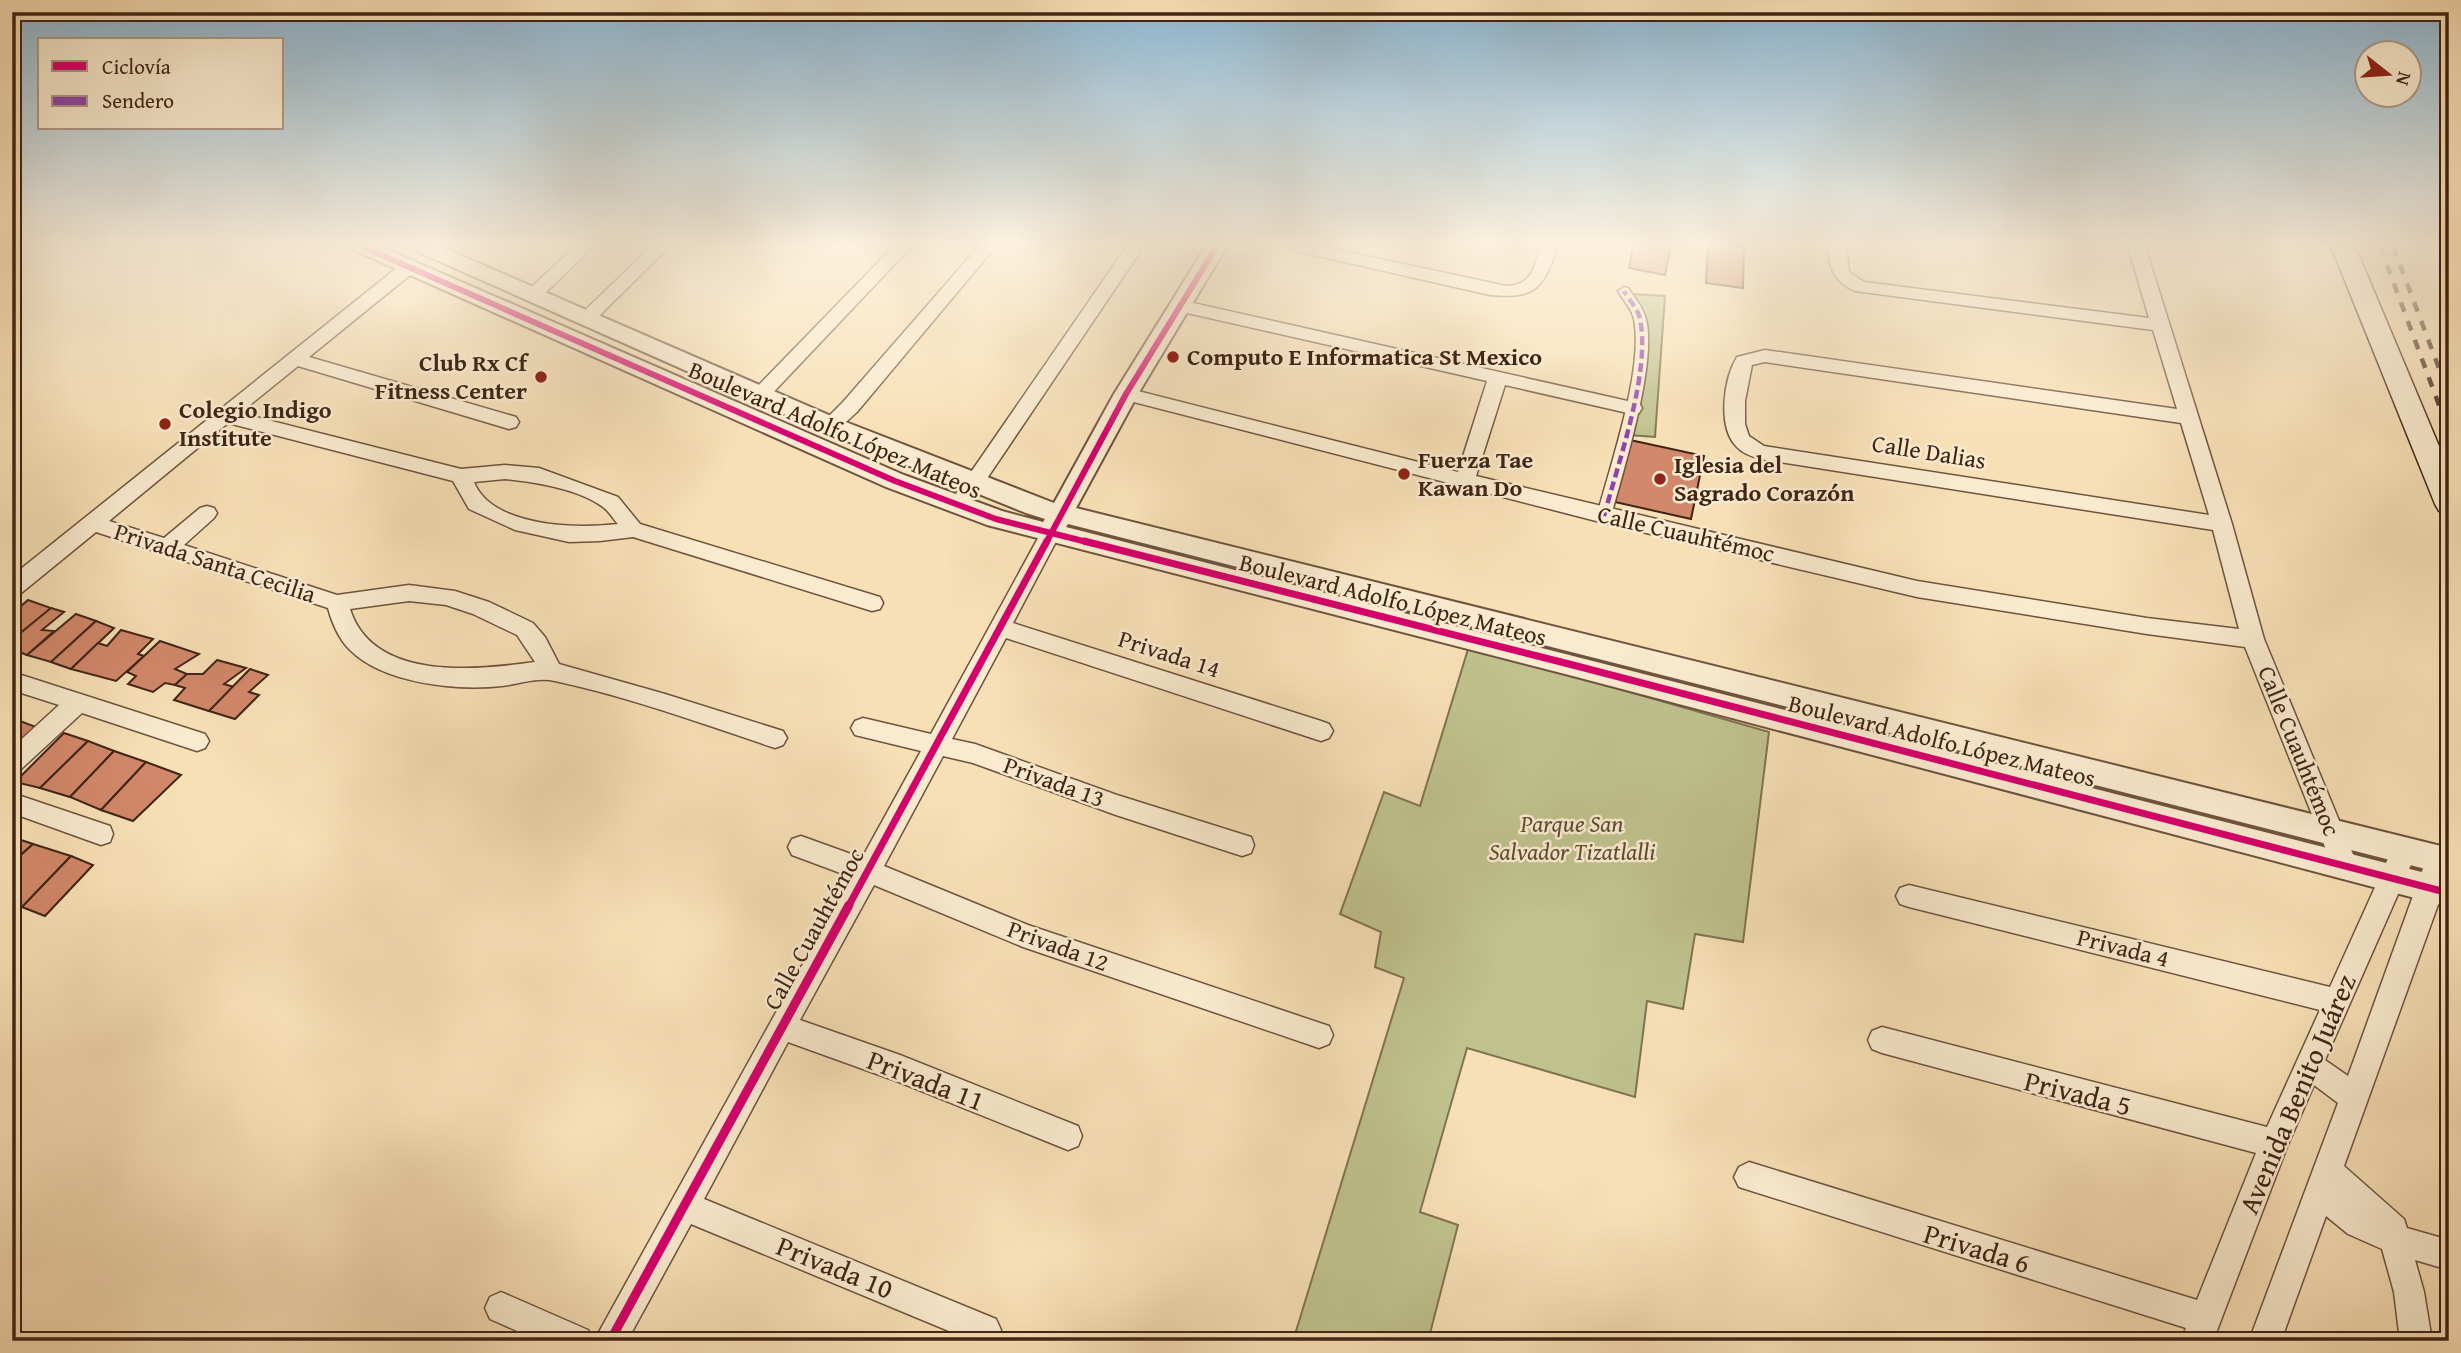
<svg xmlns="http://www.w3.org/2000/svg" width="2461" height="1353" font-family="'Gentium Book Plus',serif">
<rect width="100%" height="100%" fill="#f8e0b6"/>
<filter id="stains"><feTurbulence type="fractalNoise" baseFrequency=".00286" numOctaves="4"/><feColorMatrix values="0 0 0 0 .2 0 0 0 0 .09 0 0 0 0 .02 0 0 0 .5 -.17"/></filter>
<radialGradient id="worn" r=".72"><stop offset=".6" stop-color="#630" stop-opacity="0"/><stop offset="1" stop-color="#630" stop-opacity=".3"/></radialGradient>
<g fill="#bfc28d" stroke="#807352" stroke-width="2">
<path d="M1631 294 1665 296 1655 437 1629 435 1646 338Z"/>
<path d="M1469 646 1769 732 1743 942 1695 934 1683 1009 1647 1001 1635 1097 1467 1048 1420 1212 1458 1225 1428 1341H1293L1404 978 1375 967 1381 932 1340 914 1384 792 1420 806Z"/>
</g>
<g fill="#d2886a" stroke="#402416" stroke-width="2">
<path d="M1633 246H1671L1665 275 1629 268Z"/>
<path d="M1708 246H1744L1743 288 1706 283Z"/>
<path d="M1630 440 1704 456 1691 519 1615 502Z"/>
<path d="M28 600 51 608 12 640V614Z"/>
<path d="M51 608 64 612 42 630 54 631 27 655 12 649V640Z"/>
<path d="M76 614 96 621 51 662 27 655Z"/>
<path d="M96 621 114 628 71 669 51 662Z"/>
<path d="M121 630 153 639 138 654 144 656 116 681 71 669 98 643 107 646Z"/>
<path d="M160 641 199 654 175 669 187 674 175 685 165 683 153 692 128 684 136 676 127 672Z"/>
<path d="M217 660 246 668 224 684 234 687 209 711 174 700 185 688 175 685 187 674H203Z"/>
<path d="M250 669 268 675 249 692 259 695 235 719 209 711Z"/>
<path d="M12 718 36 727 12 748Z"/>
<path d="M64 733 88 741 40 788 15 782Z"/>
<path d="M88 741 114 751 70 797 40 788Z"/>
<path d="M114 751 146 762 101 810 70 797Z"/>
<path d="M146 762 181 775 133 821 101 810Z"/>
<path d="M12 837 33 844 12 863Z"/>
<path d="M33 844 71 856 22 907 12 904V863Z"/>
<path d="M71 856 93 865 45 916 22 907Z"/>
</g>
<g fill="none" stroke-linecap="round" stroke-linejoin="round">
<g stroke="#6e533e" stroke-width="3">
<path id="pedestrian" d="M1624 287 1628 288C1634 297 1642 306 1645 316 1659 357 1623 472 1611 516L1604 521 1597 516C1610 465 1644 370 1634 319 1632 309 1623 300 1618 291Z"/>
</g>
<g stroke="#6e533e" stroke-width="3">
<g id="minor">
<path d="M576 246H594L539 299H527L524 295 527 291Z"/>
<path d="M652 246H670L592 323H580L577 319 580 315Z"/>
<path d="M894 246H912L767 399H753L750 395 753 391Z"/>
<path d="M979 246H996L857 412 837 430H823L820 425 843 402Z"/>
<path d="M1127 246H1144L965 511 958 513 951 511 948 506 951 501Z"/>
<path d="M1288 246H1320L1506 286C1533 285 1533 268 1541 246H1558C1543 288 1537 299 1490 295L1296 251Z"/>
<path d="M1828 246H1846L1849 272 1864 282 2149 318 2128 246H2145L2232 524 2264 639 2357 864 2353 872 2344 875 2335 872 2245 647 2147 634 1917 597 1604 523 1126 400 1119 398 1116 394 1119 390 1126 388 1458 472 1487 381 1174 310 1171 306 1174 302 1180 300 1632 402 1639 403 1642 408 1639 413 1632 414 1505 385 1476 476 1917 581 2147 618 2239 629 2213 530 1760 459C1751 456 1742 453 1736 446 1717 426 1724 378 1737 357L1765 350 2177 409 2153 330 1855 291C1834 282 1829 268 1828 246ZM1765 362 2181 423 2209 515 1764 446 1749 436 1745 424V401L1752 365Z"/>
<path d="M409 262 415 263 418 267 415 271 309 357 516 417 519 422 516 427 509 429 298 366 240 413 461 469 505 465 539 468 618 497 640 524 880 597 883 603 880 609 872 611 633 537 600 541 569 542 515 530 469 509 453 481 228 423 109 521 164 538 200 508 207 506 214 508 217 513 214 518 184 545 337 595 409 585 455 591 489 602 533 623 545 637 559 664 665 694 783 731 787 738 783 745 775 748C703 724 630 697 555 681 537 677 520 684 502 686 458 691 384 684 350 650 339 639 332 623 328 608L96 532 20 594 12 596V576L403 263ZM505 479C534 482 579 489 603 507 609 511 613 519 618 524 576 529 492 527 474 482ZM409 601 446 605 473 614 517 635 535 662C477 670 373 682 350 609Z"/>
<path d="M1050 526 1057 529 1060 534 1013 623 1321 721 1329 724 1333 731 1329 738 1321 741 1006 638 952 739 975 744 1117 795 1251 837 1254 845 1251 853 1242 856 1116 815 973 763 943 756 884 866 1028 925 1329 1026 1333 1035 1329 1044 1319 1048 1023 947 874 885 800 1020 900 1055 1078 1126 1082 1136 1078 1146 1068 1150 899 1082 788 1042 704 1199 996 1319 1001 1330 996 1341H973L691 1224 627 1341H594L851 877 792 855 788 847 792 839 801 836 862 858 921 751 855 735 851 728 855 721 863 718 931 734 1043 529Z"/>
<path d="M12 672 205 734 209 741 205 748 197 751 82 713 20 770 12 773V748L59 705 12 690Z"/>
<path d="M12 793 110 826 113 834 110 842 101 845 12 813Z"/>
<path d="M2404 840 2413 843 2417 851 2325 1060 2348 1076 2426 860 2430 852 2439 849 2448 852 2449 870 2444 888 2344 1166 2404 1219 2407 1228 2449 1240V1270L2415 1260 2424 1292 2432 1341H2400L2394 1292 2382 1249 2348 1234 2326 1216 2281 1341H2249L2338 1103 2314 1085 2287 1147 2213 1341H2181L2186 1328 1739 1187 1734 1177 1739 1167 1749 1162 2197 1300 2256 1153 1882 1053 1872 1049 1868 1040 1872 1031 1882 1027 2267 1127 2320 1010 1909 907 1900 904 1896 896 1900 888 1909 885 2330 987 2395 843Z"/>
<path d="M501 1292 588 1330 593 1341H540L490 1319 485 1308 490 1297Z"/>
</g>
</g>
<g stroke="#6e533e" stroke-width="4">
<path id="tertiary" d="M351 246H379L904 475 1002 511 1043 522 1045 519 1026 513 822 431 414 250 411 246H439L838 419 1054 503 1114 394 1206 246H1227L1138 394 1076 508 2449 848V875L1068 524 1066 527 2449 879V907L1569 675 987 525 886 487 354 250Z"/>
</g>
<g stroke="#402416" stroke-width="3">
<path id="secondary" d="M2331 246H2355L2449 470V514L2439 511 2435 504Z"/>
</g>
<use href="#pedestrian" fill="#faebd0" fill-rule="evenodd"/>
<use href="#minor" fill="#faebd0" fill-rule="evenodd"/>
<use href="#tertiary" fill="#faebd0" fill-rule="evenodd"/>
<use href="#secondary" fill="#faebd0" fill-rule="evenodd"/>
<g stroke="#402416" stroke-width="4.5" stroke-dasharray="10 10" stroke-linecap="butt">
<path d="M2380 246 2449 432"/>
<path d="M2393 246 2449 395"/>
</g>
<path stroke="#8e44ad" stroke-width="4.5" stroke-dasharray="9 4.5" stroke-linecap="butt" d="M1604 516C1618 463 1651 372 1640 319 1638 309 1629 300 1624 291"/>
<g stroke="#faebd0" stroke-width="10">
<g id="cycleway-far2">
<path d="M361 246 895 481 996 519 1091 543"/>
<path d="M1046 543 1126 394 1217 246"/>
</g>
</g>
<g stroke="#faebd0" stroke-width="11">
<g id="cycleway-far1">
<path d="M1084 541 1569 664 2449 893"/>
<path d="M848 907 1047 541"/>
</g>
</g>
<g stroke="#faebd0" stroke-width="13">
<path id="cycleway" d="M610 1341 849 905"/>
</g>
<use href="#cycleway-far2" stroke="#d6006c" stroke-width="6"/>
<use href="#cycleway-far1" stroke="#d6006c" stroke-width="7"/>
<use href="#cycleway" stroke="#d6006c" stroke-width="9"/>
</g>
<linearGradient id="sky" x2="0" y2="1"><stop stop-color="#8bb7d4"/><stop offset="0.56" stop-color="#fcf1de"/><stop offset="1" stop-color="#fcf1de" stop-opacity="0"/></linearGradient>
<rect width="2461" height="436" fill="url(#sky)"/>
<g fill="#8f2418" stroke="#faebd0" stroke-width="2.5">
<circle cx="1173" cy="357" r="7"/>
<circle cx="541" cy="377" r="7"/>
<circle cx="165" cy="424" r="7"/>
<circle cx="1404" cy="474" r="7"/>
<circle cx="1660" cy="479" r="7"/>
</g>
<g text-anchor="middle" stroke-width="5" stroke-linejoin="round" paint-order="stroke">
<g font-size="24" font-weight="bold" fill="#402416" stroke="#faebd0" text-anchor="start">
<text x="1187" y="365">Computo E Informatica St Mexico</text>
<text x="527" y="371" text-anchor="end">Club Rx Cf<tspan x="527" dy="28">Fitness Center</tspan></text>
<text x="179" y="418">Colegio Indigo<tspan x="179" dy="28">Institute</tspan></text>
<text x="1418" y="468">Fuerza Tae<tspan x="1418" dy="28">Kawan Do</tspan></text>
<text x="1674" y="473">Iglesia del<tspan x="1674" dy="28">Sagrado Corazón</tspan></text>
</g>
<g font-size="24" fill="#402416" stroke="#faebd0">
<text transform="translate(835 430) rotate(23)" y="8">Boulevard Adolfo López Mateos</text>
<text transform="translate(1929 452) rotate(9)" y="8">Calle Dalias</text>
<text transform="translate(1686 534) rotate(13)" y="8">Calle Cuauhtémoc</text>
<text transform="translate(215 563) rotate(18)" y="8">Privada Santa Cecilia</text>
<text transform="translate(1393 600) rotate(14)" y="8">Boulevard Adolfo López Mateos</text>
<text transform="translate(1169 654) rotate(18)" y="8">Privada 14</text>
<text transform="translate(1942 741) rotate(14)" y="8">Boulevard Adolfo López Mateos</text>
<text transform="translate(2299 751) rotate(68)" y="8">Calle Cuauhtémoc</text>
<text transform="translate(1054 782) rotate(20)" y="8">Privada 13</text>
<text transform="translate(814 929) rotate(-61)" y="8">Calle Cuauhtémoc</text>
<text transform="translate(1058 946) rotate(20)" y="8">Privada 12</text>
<text transform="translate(2123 948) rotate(14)" y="8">Privada 4</text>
</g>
<g font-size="24" font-style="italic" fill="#604c34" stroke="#faebd0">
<text x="1572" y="832">Parque San<tspan x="1572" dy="28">Salvador Tizatlalli</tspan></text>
</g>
<g font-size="28" fill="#402416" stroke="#faebd0">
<text transform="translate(926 1080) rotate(21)" y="10">Privada 11</text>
<text transform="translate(2078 1093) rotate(14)" y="10">Privada 5</text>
<text transform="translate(2297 1094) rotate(-67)" y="10">Avenida Benito Juárez</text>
<text transform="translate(1977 1248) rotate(17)" y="10">Privada 6</text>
<text transform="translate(835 1267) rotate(22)" y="10">Privada 10</text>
</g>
</g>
<rect width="2461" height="1353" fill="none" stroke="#f8e0b6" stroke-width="42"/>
<rect x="14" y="14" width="2433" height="1325" fill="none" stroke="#402416" stroke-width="3.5"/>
<rect x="21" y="21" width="2419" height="1311" fill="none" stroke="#402416" stroke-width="2"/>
<rect x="38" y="38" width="245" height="91" fill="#faebd0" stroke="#b09b86" stroke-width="2"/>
<rect x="52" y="61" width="35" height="10" fill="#d6006c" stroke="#b09b86" stroke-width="2"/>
<text x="102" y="74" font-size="21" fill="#402416">Ciclovía</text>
<rect x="52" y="96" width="35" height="10" fill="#8e44ad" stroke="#b09b86" stroke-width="2"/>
<text x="102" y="108" font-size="21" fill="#402416">Sendero</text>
<g transform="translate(2388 74) rotate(107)"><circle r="33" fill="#faebd0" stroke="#b09b86" stroke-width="2"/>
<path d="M0-5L12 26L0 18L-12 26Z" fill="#8f2418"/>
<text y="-10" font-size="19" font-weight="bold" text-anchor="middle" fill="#402416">N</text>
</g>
<rect width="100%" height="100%" filter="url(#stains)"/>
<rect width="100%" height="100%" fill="url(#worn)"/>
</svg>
